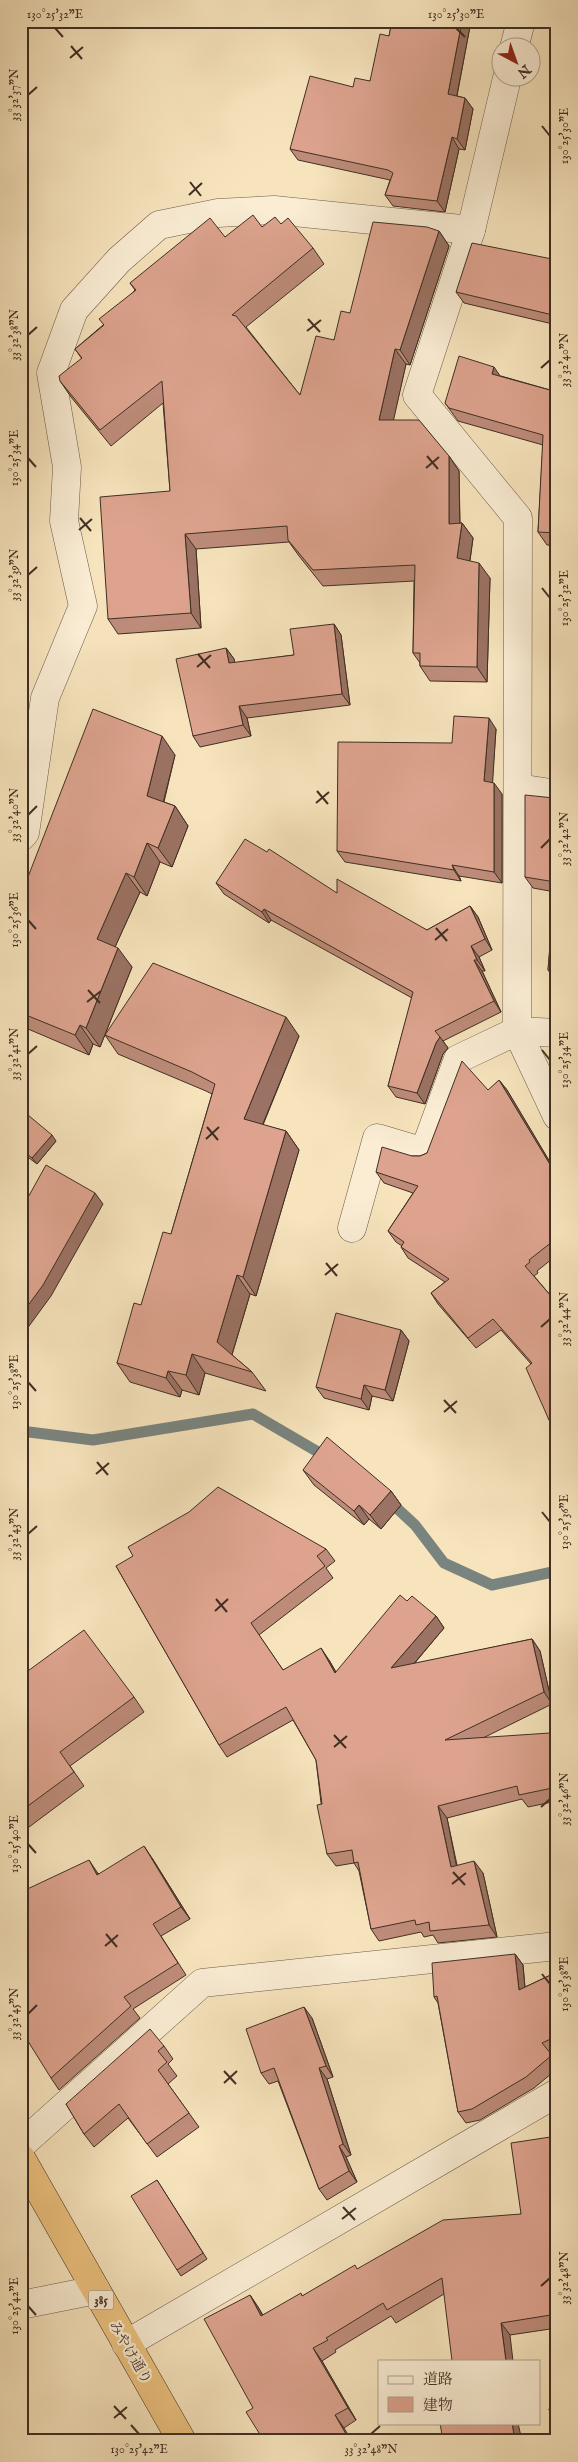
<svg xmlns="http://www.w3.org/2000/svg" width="578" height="2462" font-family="'IM FELL English','Noto Serif JP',serif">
<rect width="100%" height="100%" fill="#f7e4bd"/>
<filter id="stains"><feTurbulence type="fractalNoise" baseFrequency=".004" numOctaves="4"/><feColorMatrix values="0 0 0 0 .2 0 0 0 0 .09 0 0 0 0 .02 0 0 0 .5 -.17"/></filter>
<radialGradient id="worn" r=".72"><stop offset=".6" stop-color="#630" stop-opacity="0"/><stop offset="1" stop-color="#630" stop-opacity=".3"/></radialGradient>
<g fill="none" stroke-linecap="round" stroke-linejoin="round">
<g stroke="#7a847f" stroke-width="11">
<path d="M21 1431 93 1440 253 1414 330 1459"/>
<path d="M387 1499 415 1525 444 1563 492 1585 557 1571"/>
</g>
<g stroke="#6d5c4a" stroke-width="29">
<g id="minor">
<path d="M514 48 521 21"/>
<path d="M507 78 471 230 417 395 518 518 517 1031 557 1116"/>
<path d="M518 788 557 794"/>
<path d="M21 837 25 833 45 698 83 606 64 521 67 467 51 373 74 310 119 260 159 225 218 213 274 210 471 230"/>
<path d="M352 1228 377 1138 424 1152 458 1059 517 1031 557 1033"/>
<path d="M21 2145 202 1983 557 1946"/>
<path d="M21 2305 96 2290"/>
<path d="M126 2344 557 2093"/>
</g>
</g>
<g stroke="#3f2f23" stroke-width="29">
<path id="trunk" d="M21 2158 182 2441"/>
</g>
<use href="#minor" stroke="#faedd4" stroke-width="28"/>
<use href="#trunk" stroke="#ecc27e" stroke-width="28"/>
</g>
<g fill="#be8c7a" stroke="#3f2f23">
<path d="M392 21H471L457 96 465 98 473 109 465 150 459 149 445 212 393 206 385 195 390 180 298 160 290 149 353 87 370 81 389 36Z"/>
<path d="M281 224 313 248 324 264 246 327 300 395 350 313 439 231 449 246 410 365 406 364 393 420 449 456 459 471 460 523H462L473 538 470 561 490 578 487 682 430 681 420 666V663L413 653 414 581 323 586 299 556 289 542 196 549 201 628 118 634 108 619 170 491 163 403 111 446 71 397 60 381 82 359 75 349 103 325 135 290 130 283 225 237 262 227Z"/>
<path d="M557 260V325L464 303 456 292Z"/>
<path d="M501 376 557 392V546L547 545 538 532 543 445 458 421 445 403Z"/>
<path d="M334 624 341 635 350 705 247 718 251 736 200 747 193 736 226 648 234 659V663L294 655Z"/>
<path d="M496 729 492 783 502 794V883L459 876 461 881 345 862 337 851 452 743Z"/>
<path d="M175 755 164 802 175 806 188 826 172 867 160 862 147 896 140 892 115 947 132 967 100 1047 93 1044 89 1055 21 1026V895Z"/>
<path d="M557 796V981H556L548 970 555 892 533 888 525 877 554 798Z"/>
<path d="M216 883 337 893 427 930 470 906 478 917 492 950 479 957 485 971H482L501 1012 443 1041 448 1048 443 1054 425 1104 396 1097 388 1086 412 998 271 920 269 923 224 894Z"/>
<path d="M105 1035 299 1036 263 1125 286 1131 299 1150 256 1296 250 1294 232 1355 252 1372 266 1391 205 1373 199 1395 182 1390 180 1397 130 1382 117 1363 171 1234 212 1094 206 1091 118 1054Z"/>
<path d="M499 1080 507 1090 557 1174V1255L537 1271 538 1273 534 1276 557 1303 556 1431 549 1420 531 1364 501 1330 476 1348 438 1304 431 1293 445 1282 408 1258 401 1247 402 1246 396 1242 388 1231 413 1193 384 1183 376 1172 412 1156H420L427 1153Z"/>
<path d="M21 1124 56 1141 37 1164 21 1152Z"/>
<path d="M401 1330 409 1341 393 1401 372 1396 369 1410 324 1398 316 1387Z"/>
<path d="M303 1470 391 1491 401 1505 381 1529 369 1519 364 1525 314 1485Z"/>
<path d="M326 1549 335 1561 326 1568 333 1578 259 1635 283 1670 329 1660 336 1672 407 1601 436 1616 444 1628 414 1664 532 1639 540 1651 552 1704 483 1738 557 1743V1801L528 1807 522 1799 447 1818 457 1865 483 1873 497 1937 438 1943 433 1935 424 1937 421 1932 379 1941 371 1929 359 1871 354 1863 336 1866 327 1854 316 1760 293 1720 227 1757 219 1745 116 1566Z"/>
<path d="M21 1676 134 1697 144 1712 70 1766 84 1786 21 1833Z"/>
<path d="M152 1858 190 1919 161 1936 186 1975 133 2009 140 2018 59 2090 51 2078 97 1872 99 1874Z"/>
<path d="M515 1954 523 1965 525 1987 557 1972V2051L551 2053 557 2061V2069L534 2088 480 2120 466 2123 458 2112 438 2003 434 1997Z"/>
<path d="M312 2018 333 2077 327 2079 351 2155 346 2157 357 2182 327 2200 319 2189 278 2081 269 2084 261 2073Z"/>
<path d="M164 2046 173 2059 168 2064 177 2076 168 2084 199 2127 157 2157 128 2118 94 2147 84 2134 66 2104Z"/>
<path d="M557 2136V2328L510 2335 444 2294 396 2323 391 2316 335 2350 336 2352 322 2361 356 2420 344 2428 253 2408 250 2295 258 2307 263 2315 358 2269 521 2214Z"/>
<path d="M157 2180 207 2259 181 2276 177 2270Z"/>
<path d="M557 2382V2421L549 2410Z"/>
</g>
<g fill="#9b7263" stroke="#3f2f23">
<path d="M462 21H471L455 105 448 94Z"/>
<path d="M465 98 473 109 465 150 457 139Z"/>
<path d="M452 137 459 149 445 212 437 201Z"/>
<path d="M439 231 449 246 410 365 400 350Z"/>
<path d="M395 349 406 364 390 436 379 420Z"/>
<path d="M494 367 503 380 492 374Z"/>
<path d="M449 456 459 471 460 539 449 524Z"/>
<path d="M462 523 473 538 468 573 457 558Z"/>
<path d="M185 534 196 549 201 628 191 613Z"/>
<path d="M479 563 490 578 487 682 477 667Z"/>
<path d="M334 624 341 635 350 705 342 694Z"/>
<path d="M226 648 234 659 237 674 229 663Z"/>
<path d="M21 690 27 699 21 707Z"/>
<path d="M239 706 247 718 251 736 243 725Z"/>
<path d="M489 718 496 729 492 792 484 781Z"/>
<path d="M162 736 175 755 160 815 147 796Z"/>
<path d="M494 783 502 794V883L494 872Z"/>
<path d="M175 806 188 826 172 867 158 848Z"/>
<path d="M147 843 160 862 147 896 134 877Z"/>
<path d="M452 865 459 876 461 881 454 870Z"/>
<path d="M126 873 140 892 110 958 97 939Z"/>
<path d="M470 906 478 917 492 950 485 939Z"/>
<path d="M264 909 271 920 269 923 262 912Z"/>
<path d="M471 946 479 957 485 971 477 960Z"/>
<path d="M118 948 132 967 100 1047 86 1028Z"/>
<path d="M474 960 482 971 501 1012 494 1001Z"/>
<path d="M286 1017 299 1036 257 1138 244 1119Z"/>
<path d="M80 1025 93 1044 89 1055 75 1035Z"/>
<path d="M440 1037 448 1048 443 1054 425 1104 417 1093 436 1043Z"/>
<path d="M499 1080 507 1090 557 1174V1176Z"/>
<path d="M286 1131 299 1150 256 1296 243 1277Z"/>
<path d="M52 1135 56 1141 37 1164 32 1158Z"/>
<path d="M95 1193 103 1204 51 1296 21 1337V1315Z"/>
<path d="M237 1275 250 1294 230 1361 217 1342Z"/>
<path d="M401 1330 409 1341 393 1401 385 1390Z"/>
<path d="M192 1354 205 1373 199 1395 186 1375Z"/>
<path d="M168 1371 182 1390 180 1397 166 1378Z"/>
<path d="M364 1385 372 1396 369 1410 361 1399Z"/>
<path d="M391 1491 401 1505 381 1529 370 1515Z"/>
<path d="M359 1505 369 1519 364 1525 354 1511Z"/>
<path d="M436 1616 444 1628 400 1680 391 1668Z"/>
<path d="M532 1639 540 1651 552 1704 544 1692Z"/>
<path d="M321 1648 329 1660 343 1685 335 1673Z"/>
<path d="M550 1733 557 1743V1762Z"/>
<path d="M438 1806 447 1818 459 1879 451 1867Z"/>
<path d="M144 1846 152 1858 190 1919 181 1907Z"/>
<path d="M89 1860 97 1872 105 1887 97 1875Z"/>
<path d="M474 1861 483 1873 497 1937 489 1925Z"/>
<path d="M515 1954 523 1965 526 2001 519 1990Z"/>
<path d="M304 2007 312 2018 333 2077 326 2066Z"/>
<path d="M319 2068 327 2079 351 2155 343 2144Z"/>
<path d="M339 2146 346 2157 357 2182 349 2171Z"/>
<path d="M250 2295 258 2307 270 2329 261 2316Z"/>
<path d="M501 2323 510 2335 513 2361H506Z"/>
<path d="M313 2348 322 2361 356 2420 348 2408Z"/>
<path d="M335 2415 344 2428 352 2441H350Z"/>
<path d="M512 2423H518L522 2441H515Z"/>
</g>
<g fill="#dda38e" stroke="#3f2f23">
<path d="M392 21H462L448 94 465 98 457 139 452 137 437 201 385 195 393 173 388 170 290 149 310 76 353 87 355 78 370 81 380 34 389 36Z"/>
<path d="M253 215 262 227 275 217 281 224 288 218 313 248 232 315 236 316 300 395 316 336 334 340 341 311 350 313 373 222 427 227 439 231 400 350 395 349 379 420H419L449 456V524L462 523 457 558 479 563 477 667 420 666V653H413L415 565 313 570 288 540 287 526 185 534 191 613 108 619 100 497 170 491 162 381 100 430 60 381 59 376 82 358 75 349 104 325 99 319 136 290 130 283 210 218 225 237Z"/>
<path d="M472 243 557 260V316L456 292Z"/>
<path d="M459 356 494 367 492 374 557 392V533L538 532 543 435 449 408 445 403Z"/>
<path d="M334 624 342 694 239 706 243 725 193 736 176 659 226 648 229 663 294 655 290 629Z"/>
<path d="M93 709 162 736 147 796 175 806 158 848 147 843 134 877 126 873 97 939 118 948 86 1028 80 1025 75 1035 21 1013V895Z"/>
<path d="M454 716 489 718 484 781 494 783V872L452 865 454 870 337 851 338 742 452 743Z"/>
<path d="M525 795 554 798 557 796V971L548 970 555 882 525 877Z"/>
<path d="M245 839 267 852 269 849 337 893V879L427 930 470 906 485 939 471 946 477 960H474L494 1001 435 1031 440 1037 436 1043 417 1093 388 1086 413 992 264 909 262 912 216 883Z"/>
<path d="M153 963 286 1017 244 1119 286 1131 243 1277 237 1275 217 1342 252 1372 192 1354 186 1375 168 1371 166 1378 117 1363 134 1303 141 1305 163 1232 171 1234 215 1084 192 1072 105 1035Z"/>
<path d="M462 1061 488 1090 499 1080 557 1176V1238L529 1260 530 1262 525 1266 557 1303V1417L549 1420 526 1368 532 1363 493 1319 468 1338 431 1293 449 1279 401 1247 404 1242 388 1231 418 1186 376 1172 382 1147 412 1156H420L427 1153Z"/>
<path d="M28 1115 52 1135 32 1158 21 1149V1124Z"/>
<path d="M46 1165 95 1193 43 1285 21 1315V1232L24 1228 21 1226V1210Z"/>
<path d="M336 1313 401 1330 385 1390 364 1385 361 1399 316 1387Z"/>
<path d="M327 1437 391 1491 370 1515 359 1505 354 1511 303 1470Z"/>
<path d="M218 1487 326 1549 317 1556 325 1566 251 1623 283 1670 321 1648 335 1673 400 1595 407 1601 412 1596 436 1616 391 1668 532 1639 544 1692 445 1740 550 1733 557 1762V1787L519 1795 517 1786 438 1806 451 1867 474 1861 489 1925 430 1931 429 1922 416 1925 415 1920 371 1929 358 1862 354 1863 352 1850 327 1854 317 1805 322 1804 316 1760 286 1707 219 1745 116 1566 133 1556 128 1547 189 1512Z"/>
<path d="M84 1630 134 1697 60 1752 74 1772 21 1811V1676Z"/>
<path d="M144 1846 181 1907 153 1924 178 1963 124 1997 131 2006 51 2078 21 2030V1892L89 1860 97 1875Z"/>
<path d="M515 1954 519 1990 557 1972V2036L542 2043 552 2055 526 2077 472 2109 458 2112 437 1996 434 1997 432 1963Z"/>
<path d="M304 2007 326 2066 319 2068 343 2144 339 2146 349 2171 319 2189 274 2068 261 2073 246 2029Z"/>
<path d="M150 2029 164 2046 158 2051 167 2062 158 2070 189 2113 147 2144 119 2104 84 2134 66 2104Z"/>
<path d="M557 2136V2314L501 2323 506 2361H452L442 2278 387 2310 383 2303 326 2338 328 2340 313 2348 348 2408 335 2415 350 2441H264L246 2412 253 2408 204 2319 250 2295 261 2316 301 2293 302 2296 355 2265 357 2269 443 2220 521 2214 511 2143Z"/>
<path d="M157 2180 203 2253 177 2270 131 2196Z"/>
<path d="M557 2382V2412L549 2410Z"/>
<path d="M440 2423H512L515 2441H443Z"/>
</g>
<path fill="none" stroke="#3f2f23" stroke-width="2" d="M55 28 63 37M456 28 465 37M71 46 82 59M70 58 83 47M28 95 37 87M542 126 550 136M190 182 201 196M189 195 202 183M308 319 320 332M307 331 321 320M28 335 37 327M541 368 550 360M427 456 438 469M28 458 36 467M426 468 439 457M80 518 91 531M79 530 92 519M28 575 37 567M542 588 550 598M198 654 210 668M197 667 211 655M317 791 328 804M316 803 329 792M28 815 37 806M541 848 550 839M28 920 36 929M436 928 447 941M435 940 448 929M88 990 100 1003M87 1002 101 991M542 1050 550 1060M28 1054 37 1046M207 1127 218 1140M206 1139 219 1127M326 1263 337 1276M325 1275 338 1264M541 1327 550 1319M28 1382 36 1391M444 1400 456 1413M444 1412 457 1401M97 1462 108 1475M96 1474 109 1463M542 1512 550 1522M28 1534 37 1526M216 1599 227 1612M215 1611 228 1599M334 1735 346 1748M334 1747 347 1736M541 1807 550 1799M28 1844 36 1853M453 1872 465 1885M452 1884 466 1873M106 1934 117 1947M105 1946 118 1935M542 1974 550 1984M28 2014 37 2005M224 2071 236 2084M224 2083 237 2071M343 2207 355 2220M342 2219 356 2208M541 2286 550 2278M28 2306 36 2315M114 2406 126 2419M114 2418 127 2407M131 2425 139 2434M371 2434 380 2426"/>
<g text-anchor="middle" stroke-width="4.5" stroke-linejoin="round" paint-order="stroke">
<rect fill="#faedd4" stroke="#776858" stroke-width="1" x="88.5" y="2290.5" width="25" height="19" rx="4"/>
<g font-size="12" font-weight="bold" fill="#3f2f23">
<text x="101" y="2304">385</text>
</g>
<g font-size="14" fill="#3f2f23" stroke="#faedd4">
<text transform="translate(131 2352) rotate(60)" y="5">みやけ通り</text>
</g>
</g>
<rect width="578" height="2462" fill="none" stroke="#f7e4bd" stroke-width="55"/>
<rect x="378" y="2360" width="162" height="65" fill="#faedd4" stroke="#afa18d"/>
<rect x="388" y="2376" width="25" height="8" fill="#faedd4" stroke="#afa18d"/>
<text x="423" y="2384" font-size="15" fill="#3f2f23">道路</text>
<rect x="388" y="2397" width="25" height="15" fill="#dda38e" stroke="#afa18d"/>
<text x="423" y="2410" font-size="15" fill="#3f2f23">建物</text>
<g transform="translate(516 62) rotate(139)"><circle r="24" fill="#faedd4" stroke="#afa18d"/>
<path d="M0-4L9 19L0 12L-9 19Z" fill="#8f2418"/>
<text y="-8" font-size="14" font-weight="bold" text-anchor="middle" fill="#3f2f23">N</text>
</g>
<rect x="28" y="28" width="522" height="2406" fill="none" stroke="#3f2f23" stroke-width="2"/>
<g font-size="12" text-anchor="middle" fill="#3f2f23">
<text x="55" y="18">130°25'32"E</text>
<text x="456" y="18">130°25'30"E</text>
<text transform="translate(14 95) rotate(-90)" y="4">33°32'37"N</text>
<text transform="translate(564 136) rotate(-90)" y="4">130°25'30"E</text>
<text transform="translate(14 335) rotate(-90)" y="4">33°32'38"N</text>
<text transform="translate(564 360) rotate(-90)" y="4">33°32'40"N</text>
<text transform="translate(14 458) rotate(-90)" y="4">130°25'34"E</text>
<text transform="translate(14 575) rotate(-90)" y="4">33°32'39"N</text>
<text transform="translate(564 598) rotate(-90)" y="4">130°25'32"E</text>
<text transform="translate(14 815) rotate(-90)" y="4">33°32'40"N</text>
<text transform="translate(564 839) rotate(-90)" y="4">33°32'42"N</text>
<text transform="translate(14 920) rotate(-90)" y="4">130°25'36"E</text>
<text transform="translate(14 1054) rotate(-90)" y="4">33°32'41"N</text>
<text transform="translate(564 1060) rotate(-90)" y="4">130°25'34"E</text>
<text transform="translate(564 1319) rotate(-90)" y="4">33°32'44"N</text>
<text transform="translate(14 1382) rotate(-90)" y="4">130°25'38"E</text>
<text transform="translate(564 1522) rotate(-90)" y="4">130°25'36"E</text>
<text transform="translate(14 1534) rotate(-90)" y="4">33°32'43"N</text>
<text transform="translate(564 1799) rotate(-90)" y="4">33°32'46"N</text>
<text transform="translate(14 1844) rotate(-90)" y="4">130°25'40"E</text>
<text transform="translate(564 1984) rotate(-90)" y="4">130°25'38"E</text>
<text transform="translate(14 2014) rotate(-90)" y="4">33°32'45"N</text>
<text transform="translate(564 2278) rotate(-90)" y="4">33°32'48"N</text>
<text transform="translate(14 2306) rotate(-90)" y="4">130°25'42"E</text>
<text x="139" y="2453">130°25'42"E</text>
<text x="371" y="2453">33°32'48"N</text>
</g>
<rect width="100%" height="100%" filter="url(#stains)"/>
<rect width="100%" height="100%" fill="url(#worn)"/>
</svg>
